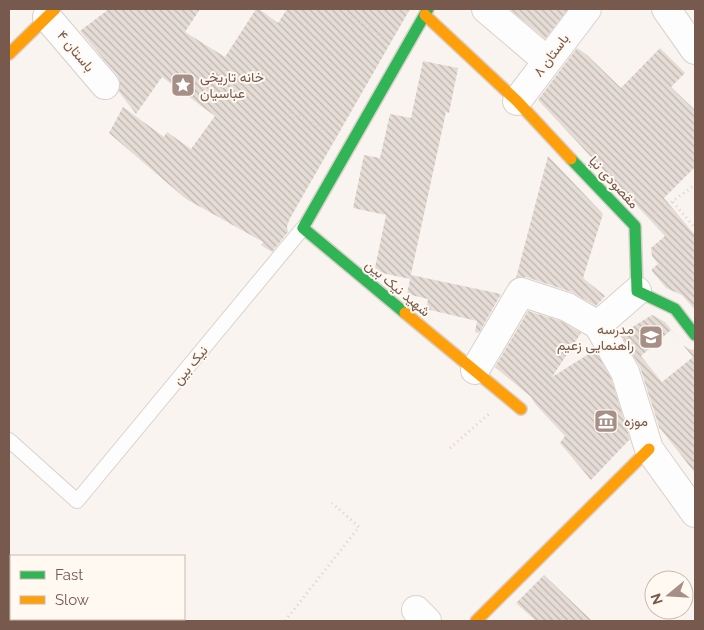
<svg xmlns="http://www.w3.org/2000/svg" width="704" height="630" font-family="Raleway,Vazirmatn,sans-serif">
<defs>
<pattern id="building-back-hatch" width="6" height="6" patternUnits="userSpaceOnUse" patternTransform="scale(1.25)"><rect width="6" height="6" fill="#e5dcd6"/><path d="M-1 5l2 2M0 0l6 6M5-1l2 2" fill="none" stroke="#beb5b0"/></pattern>
</defs>
<rect width="100%" height="100%" fill="#f9f4ef"/>
<g fill="url(#building-back-hatch)">
<path d="M109 9H200L185 32 225 57 256 9H259L278 23 287 9H410L289 220 287 227 288 232 272 252 261 245 263 242 186 199 109 133 123 107 164 137 167 132 191 149 215 116 162 77 136 114 119 92 120 83 117 75 80 31Z"/>
<path d="M510 9H568L545 39Z"/>
<path d="M577 48 587 55 621 88 660 48 685 73 671 87 695 110V167L664 198 695 235V310L682 295 666 288 652 271V269L658 264 652 256 651 248 665 236 538 100Z"/>
<path d="M423 61 458 68 449 113 446 112 410 279 382 273 375 268 386 215 353 208 364 155 380 158 390 114 411 118Z"/>
<path d="M548 156 603 214 583 278 605 296 596 306 572 292 526 277 516 278Z"/>
<path d="M411 275 501 294 479 333 475 332 477 321 426 309 428 299 407 294Z"/>
<path d="M528 311 561 321 581 333 552 377 595 350 611 378 630 439 591 480 560 443 565 436 536 405 531 397 495 367Z"/>
<path d="M652 315 665 322 682 343 671 330 641 356 662 382 693 357 683 345 689 349 695 350V473L659 427 640 367 621 334Z"/>
<path d="M544 575 592 621H536L516 603Z"/>
</g>
<g fill="none" stroke-linecap="round" stroke-linejoin="round">
<g stroke="#d8d1cc" stroke-width="16">
<path id="lane" d="M9 440 77 501 303 228"/>
</g>
<g stroke="#d8d1cc" stroke-width="30">
<g id="street">
<path d="M486 9 546 60"/>
<path d="M666 9 695 50"/>
<path d="M47 17 105 85"/>
<path d="M517 101 587 9"/>
<path d="M598 325 625 372 649 449 695 513"/>
<path d="M475 370 521 292 567 307 598 325 637 291"/>
<path d="M416 610 427 621"/>
<path d="M150 619 152 621"/>
</g>
</g>
<g stroke="#d9cfca" stroke-width="14">
<g id="fast">
<path d="M571 159 635 226 637 291 675 309 695 335"/>
<path d="M405 313 303 228 428 9"/>
</g>
</g>
<g stroke="#d9cfca" stroke-width="14">
<g id="slow">
<path d="M425 15 517 101 571 159"/>
<path d="M9 54 55 9"/>
<path d="M405 313 521 409"/>
<path d="M476 621 649 449"/>
</g>
</g>
<g stroke="#dbd2d0" stroke-width="3" stroke-dasharray="1 4" stroke-linecap="butt">
<path d="M339 9 385 38"/>
<path d="M290 112 328 132"/>
<path d="M673 202 695 228"/>
<path d="M655 214 695 185"/>
<path d="M450 448 490 413"/>
<path d="M285 621 359 527 332 503"/>
</g>
<use href="#lane" stroke="#fefdfd" stroke-width="14"/>
<use href="#street" stroke="#fefdfd" stroke-width="28"/>
<use href="#fast" stroke="#30b455" stroke-width="11"/>
<use href="#slow" stroke="#ff9f0a" stroke-width="11"/>
</g>
<defs>
<g id="sight-square" transform="scale(1.25)"><rect x="-9" y="-9" width="18" height="18" rx="4" fill="#a58f86" stroke="#fff9f2"/><path d="M0-6L1.8-2.2L6-1.7L2.9 1.2L3.7 5.4L0 3.3L-3.7 5.4L-2.9 1.2L-6-1.7L-1.8-2.2Z" fill="#fff"/></g>
<g id="school-square" transform="scale(1.25)"><rect x="-9" y="-9" width="18" height="18" rx="4" fill="#a58f86" stroke="#fff9f2"/><path d="M0-5L7-2L0 1L-7-2ZM-4 1L0 2.5L4 1V4Q0 6-4 4Z" fill="#fff"/></g>
<g id="museum-square" transform="scale(1.25)"><rect x="-9" y="-9" width="18" height="18" rx="4" fill="#a58f86" stroke="#fff9f2"/><path d="M0-6L6-3V-2H-6V-3ZM-5-1h2V3h-2ZM-1-1h2V3h-2ZM3-1h2V3H3ZM-6 4H6V6H-6Z" fill="#fff"/></g>
</defs>
<g fill-rule="evenodd">
<use href="#sight-square" x="183" y="85"/>
<use href="#school-square" x="651" y="337"/>
<use href="#museum-square" x="606" y="421"/>
</g>
<g text-anchor="middle" stroke-width="4" stroke-linejoin="round" paint-order="stroke">
<g font-size="14" fill="#78594d" stroke="#fff9f2">
<text transform="translate(76 51) rotate(50)" y="5">باستان ۴</text>
<text transform="translate(551 55) rotate(-53)" y="5">باستان ۸</text>
<text transform="translate(614 182) rotate(47)" y="5">مقصودی نیا</text>
<text transform="translate(398 288) rotate(40)" y="5">شهید نیک بین</text>
<text transform="translate(190 365) rotate(-50)" y="5">نیک بین</text>
</g>
<g font-size="14" fill="#78594d" stroke="#fff9f2" text-anchor="start">
<text x="200" y="82">خانه تاریخی<tspan x="200" dy="16">عباسیان</tspan></text>
<text x="634" y="334" text-anchor="end">مدرسه<tspan x="634" dy="16">راهنمایی زعیم</tspan></text>
<text x="624" y="426">موزه</text>
</g>
</g>
<rect width="704" height="630" fill="none" stroke="#78594d" stroke-width="20"/>
<rect x="10" y="555" width="175" height="65" fill="#fff9f2" stroke="#c9b9b0"/>
<rect x="20" y="571" width="25" height="8" fill="#30b455" stroke="#c9b9b0"/>
<text x="55" y="580" font-size="15" fill="#78594d">Fast</text>
<rect x="20" y="596" width="25" height="8" fill="#ff9f0a" stroke="#c9b9b0"/>
<text x="55" y="605" font-size="15" fill="#78594d">Slow</text>
<g transform="translate(669 595) rotate(252)"><circle r="24" fill="#fff9f2" stroke="#c9b9b0"/>
<path d="M0-4L9 19L0 12L-9 19Z" fill="#a58f86"/>
<text y="-8" font-size="14" font-weight="bold" text-anchor="middle" fill="#78594d">N</text>
</g>
</svg>
